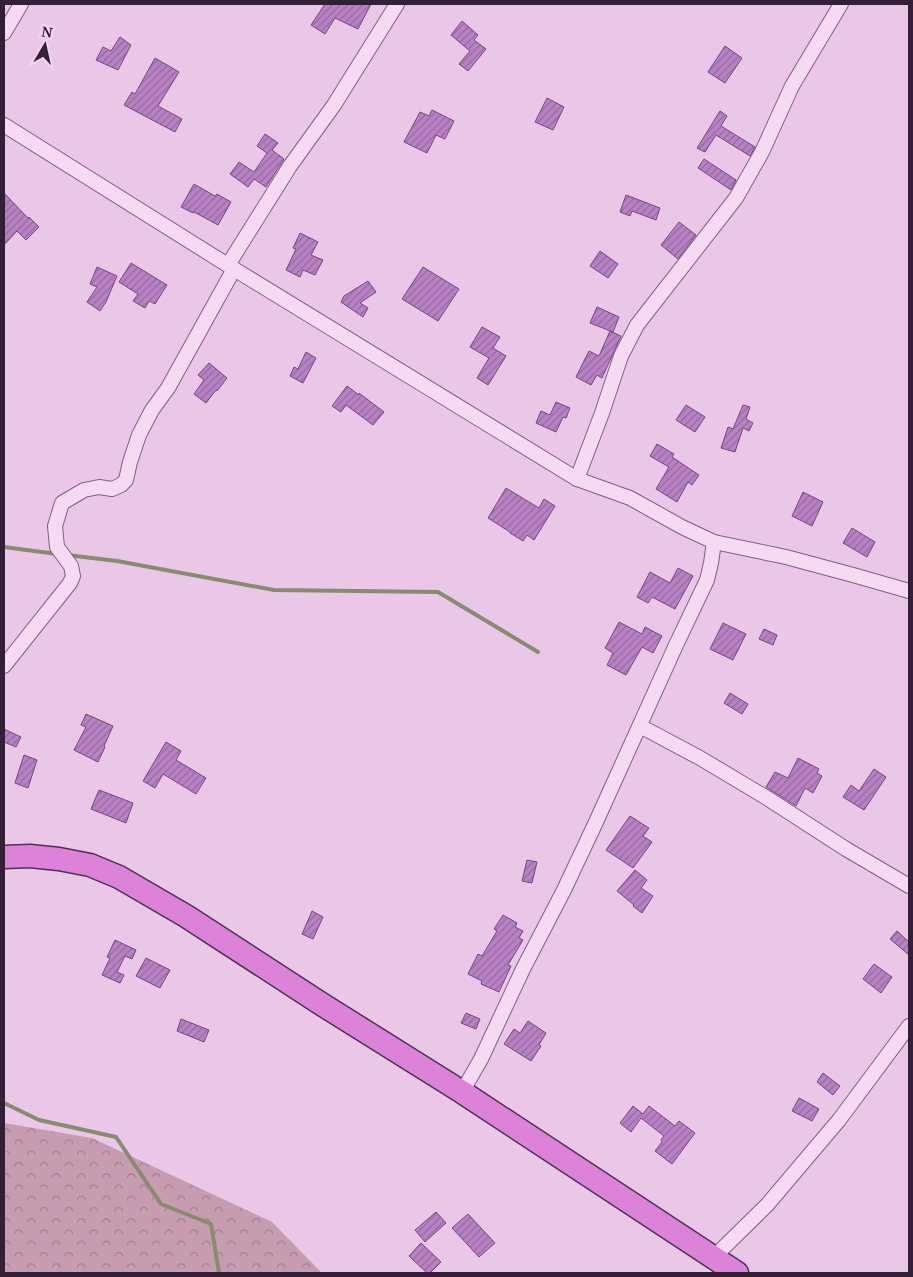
<svg xmlns="http://www.w3.org/2000/svg" width="913" height="1277" font-family="'Noto Serif',serif">
<defs>
<pattern id="forest-crowns" width="20" height="18" patternUnits="userSpaceOnUse" patternTransform="scale(1.25)"><rect width="20" height="18" fill="#c79cb0"/><path d="M2 6a3 3 0 1 1 6 0M12 15a3 3 0 1 1 6 0" fill="none" stroke="#a27f90"/></pattern>
<pattern id="building-hatch" width="6" height="6" patternUnits="userSpaceOnUse" patternTransform="scale(1.25)"><rect width="6" height="6" fill="#b981c4"/><path d="M-1 1l2-2M0 6l6-6M5 7l2-2" fill="none" stroke="#9769a0"/></pattern>
</defs>
<rect width="100%" height="100%" fill="#eac7e6"/>
<path fill="url(#forest-crowns)" d="M4 1123 92 1138 272 1222 322 1273H4Z"/>
<g fill="none" stroke-linecap="round" stroke-linejoin="round">
<g stroke="#878c6f" stroke-width="4">
<path d="M4 547 57 554"/>
<path d="M67 555 117 561 274 590 438 592 538 652"/>
<path d="M4 1103 39 1120 116 1137 161 1204 211 1224 219 1273"/>
</g>
</g>
<g fill="url(#building-hatch)" stroke="#764681">
<path d="M325 4H371L358 29 335 18 325 34 311 25Z"/>
<path d="M462 21 478 35 474 40 486 49 468 71 459 64 470 51 451 35Z"/>
<path d="M120 37 131 45 118 70 96 60 103 47 111 51Z"/>
<path d="M725 46 742 58 725 83 708 72Z"/>
<path d="M155 58 179 72 158 106 182 119 175 132 124 105 132 92 135 94Z"/>
<path d="M547 98 564 107 553 130 535 122Z"/>
<path d="M432 110 454 121 445 139 436 135 427 153 404 142 420 112 429 116Z"/>
<path d="M720 111 727 116 721 126 755 147 750 156 716 135 705 152 697 148Z"/>
<path d="M265 134 278 143 272 150 284 159 266 187 254 179 248 187 230 174 239 162 254 172 267 153 257 146Z"/>
<path d="M704 159 736 180 731 190 698 168Z"/>
<path d="M194 184 215 196 217 194 231 202 218 225 194 212 193 213 181 207Z"/>
<path d="M4 193 28 218 29 217 39 227 26 240 17 231 4 245Z"/>
<path d="M626 195 660 208 656 220 632 211 630 216 620 212Z"/>
<path d="M679 222 696 235 678 259 661 245Z"/>
<path d="M300 233 318 242 311 255 323 260 315 275 303 270 300 277 286 270 296 249 293 248Z"/>
<path d="M600 251 618 264 608 278 590 266Z"/>
<path d="M131 263 167 285 155 304 149 301 145 308 133 301 138 294 119 282Z"/>
<path d="M97 267 117 276 106 302 100 311 87 302 97 287 90 284Z"/>
<path d="M423 267 459 289 438 321 402 299Z"/>
<path d="M368 281 376 292 360 303 368 308 363 317 341 302 344 296Z"/>
<path d="M597 307 619 317 613 332 590 323Z"/>
<path d="M482 327 500 337 493 348 506 356 488 385 477 378 489 358 470 347Z"/>
<path d="M610 331 621 336 602 378 597 375 591 385 576 377 589 351 599 356Z"/>
<path d="M306 352 316 358 303 383 290 376 294 367 298 369Z"/>
<path d="M209 363 227 378 217 391 216 390 206 403 194 394 204 380 198 375Z"/>
<path d="M347 386 359 395V393L384 412 373 425 346 405 341 412 332 406Z"/>
<path d="M556 402 570 408 566 418 563 417 556 432 536 423 541 411 550 415Z"/>
<path d="M686 405 705 417 695 432 676 420Z"/>
<path d="M743 405 750 407 746 419 753 423 749 431 743 428 735 452 721 448 728 427 733 429Z"/>
<path d="M657 444 674 454 672 457 699 475 692 485 688 482 677 502 656 489 669 467 650 456Z"/>
<path d="M506 488 539 508 544 499 555 506 534 540 527 535 523 541 510 533V532L488 518Z"/>
<path d="M803 492 823 502 812 526 792 516Z"/>
<path d="M852 528 875 542 867 557 843 543Z"/>
<path d="M678 568 693 576 675 609 652 597 648 603 637 597 650 572 670 583Z"/>
<path d="M619 622 642 634 645 627 662 636 653 653 642 647 626 675 607 665 613 653 605 648Z"/>
<path d="M723 623 746 634 733 660 710 649Z"/>
<path d="M764 629 777 635 773 645 759 639Z"/>
<path d="M730 693 748 704 742 714 724 703Z"/>
<path d="M86 714 113 726 104 746 105 747 98 762 74 750 86 727 81 725Z"/>
<path d="M4 729 21 737 16 747 4 742Z"/>
<path d="M166 742 181 751 176 760 206 778 196 794 163 774 155 788 143 781Z"/>
<path d="M24 755 37 760 28 788 15 783Z"/>
<path d="M798 758 819 769 817 773 822 776 813 793 805 788 796 806 766 787 775 772 788 778Z"/>
<path d="M874 769 886 777 864 810 843 797 851 785 859 791Z"/>
<path d="M99 790 133 803 126 823 91 809Z"/>
<path d="M630 816 649 828 643 836 652 842 633 868 606 850Z"/>
<path d="M527 860 537 862 532 883 522 881Z"/>
<path d="M635 870 647 880 641 888 653 896 642 913 633 906 634 905 617 891Z"/>
<path d="M312 911 323 917 313 939 302 934Z"/>
<path d="M503 915 517 923 515 927 523 931 519 938 523 940 508 965 511 966 499 992 481 984 482 981 468 974 478 954 482 956 497 931 494 929Z"/>
<path d="M897 931 909 942V955L890 939Z"/>
<path d="M115 940 136 950 132 959 125 956 117 972 124 975 120 983 102 975 110 958 107 957Z"/>
<path d="M146 958 170 970 160 988 136 976Z"/>
<path d="M874 964 892 977 881 993 863 979Z"/>
<path d="M466 1013 480 1019 476 1029 461 1023Z"/>
<path d="M181 1019 209 1030 204 1042 177 1031Z"/>
<path d="M528 1021 546 1033 539 1045 541 1046 531 1061 504 1044 514 1029 520 1033Z"/>
<path d="M823 1073 840 1086 833 1095 817 1082Z"/>
<path d="M799 1098 819 1109 812 1121 792 1111Z"/>
<path d="M633 1106 643 1114 649 1106 675 1126 679 1121 695 1133 672 1164 655 1151 662 1142 661 1140 664 1136 641 1118 631 1132 620 1123Z"/>
<path d="M436 1212 446 1223 425 1242 415 1230Z"/>
<path d="M468 1214 495 1243 479 1257 452 1228Z"/>
<path d="M421 1243 441 1262 430 1273H427L409 1256Z"/>
</g>
<g fill="none" stroke-linecap="round" stroke-linejoin="round">
<g stroke="#825e84" stroke-width="16">
<g id="minor">
<path d="M4 33 21 4"/>
<path d="M4 125 234 269 577 479 630 498 682 527 714 542 786 557 853 575 909 591"/>
<path d="M228 265 290 166 334 105 397 4"/>
<path d="M577 479 602 413 621 356 637 325 736 198 762 152 792 86 841 4"/>
<path d="M4 666 70 583 73 576 71 566 57 547 55 526 62 503 84 490 99 487 112 489 121 485 126 480 130 462 139 435 152 410 168 388 234 269"/>
<path d="M640 726 700 758 767 798 846 849 909 886"/>
<path d="M462 1092 481 1059 523 969 564 890 596 822 676 645 707 580 711 563 714 542"/>
<path d="M714 1257 767 1205 839 1120 909 1026"/>
</g>
</g>
<g stroke="#4e3252" stroke-width="25">
<path id="trunk" d="M4 857 30 856 59 859 90 865 119 877 186 916 323 1005 462 1092 737 1273"/>
</g>
<use href="#minor" stroke="#f6daf2" stroke-width="14"/>
<use href="#trunk" stroke="#dc82d9" stroke-width="22"/>
</g>
<rect width="913" height="1277" fill="none" stroke="#342036" stroke-width="10"/>
<g transform="translate(45 45) rotate(9)" stroke="#f2d6ef" stroke-width="4" paint-order="stroke">
<path d="M0-4L9 19L0 12L-9 19Z" fill="#342036"/>
<text y="-8" font-size="14" font-weight="bold" text-anchor="middle" fill="#342036">N</text>
</g>
</svg>
